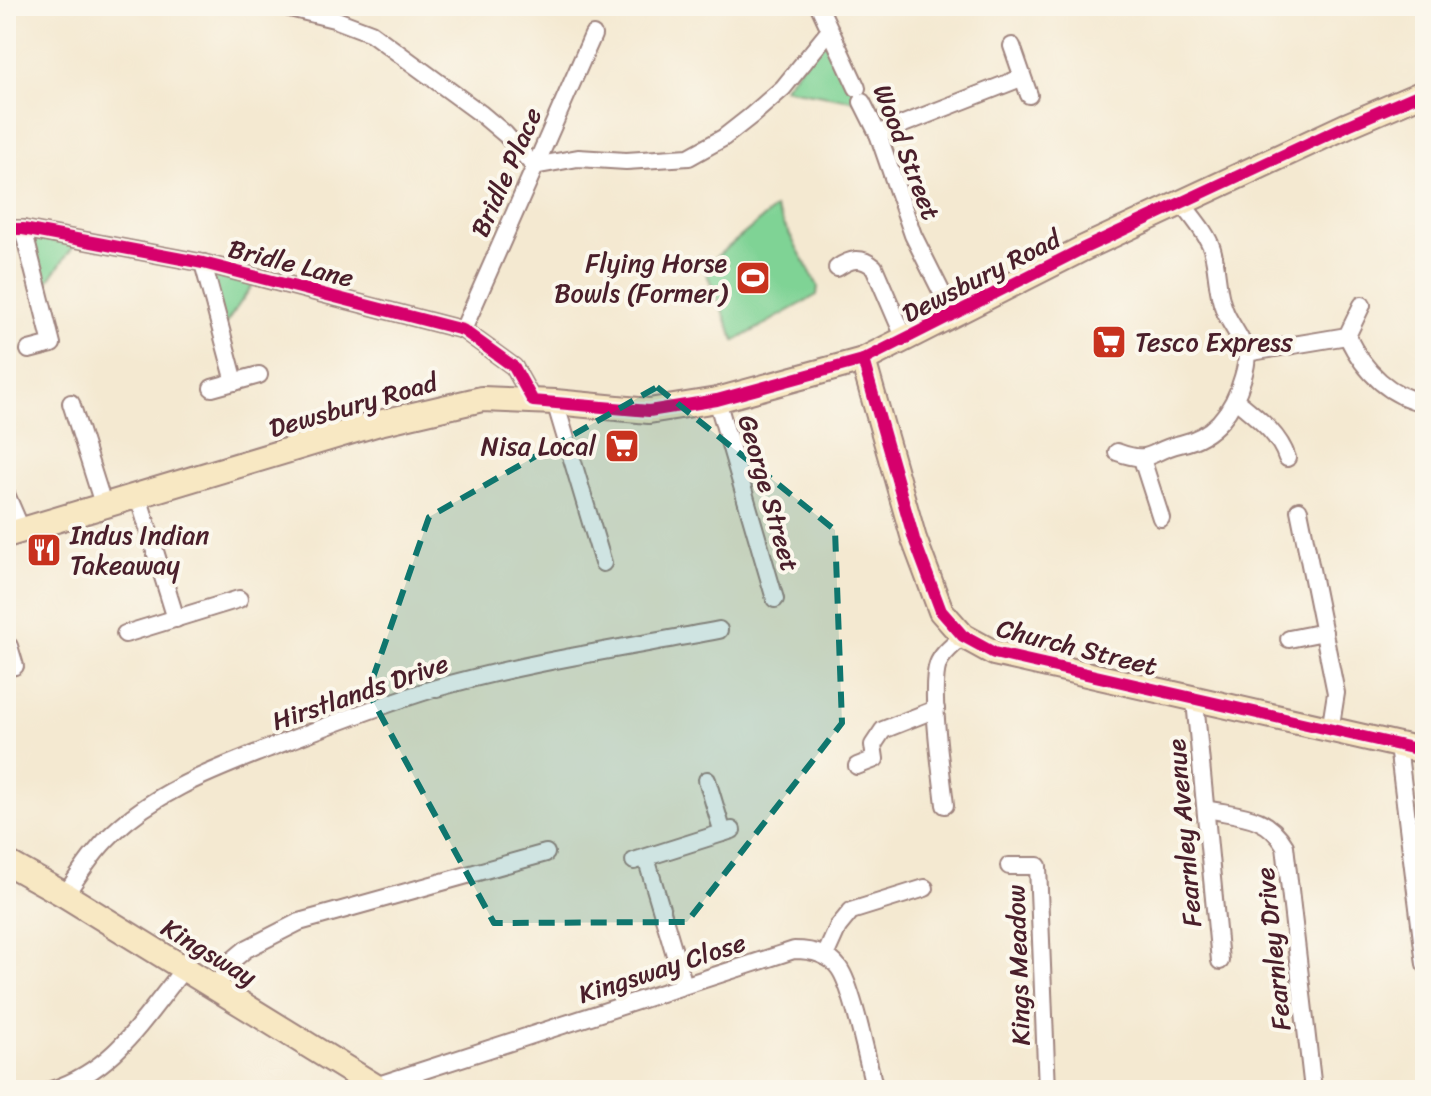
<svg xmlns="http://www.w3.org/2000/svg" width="1431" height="1096" font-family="Sriracha,sans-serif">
<rect width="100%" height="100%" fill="#fbf7ec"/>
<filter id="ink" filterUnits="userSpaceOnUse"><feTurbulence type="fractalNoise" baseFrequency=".0125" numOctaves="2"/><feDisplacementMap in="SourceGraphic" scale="16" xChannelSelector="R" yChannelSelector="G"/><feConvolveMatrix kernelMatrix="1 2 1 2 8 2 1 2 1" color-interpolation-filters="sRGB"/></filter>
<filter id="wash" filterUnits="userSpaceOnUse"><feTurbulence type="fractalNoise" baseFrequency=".006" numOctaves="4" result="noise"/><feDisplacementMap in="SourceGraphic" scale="32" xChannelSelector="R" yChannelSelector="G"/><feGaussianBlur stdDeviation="1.8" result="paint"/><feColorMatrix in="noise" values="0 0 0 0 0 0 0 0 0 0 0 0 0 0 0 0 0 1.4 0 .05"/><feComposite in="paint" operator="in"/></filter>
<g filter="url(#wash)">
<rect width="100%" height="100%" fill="#f4e9d1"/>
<g fill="#7fd395" stroke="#647960" stroke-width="2">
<path d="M830 30 862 102 783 88Z"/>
<path d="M775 208 818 286 817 295 735 341 704 267Z"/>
<path d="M23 229 78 240 38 295Z"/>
<path d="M203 263 258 277 220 332Z"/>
</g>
</g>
<g filter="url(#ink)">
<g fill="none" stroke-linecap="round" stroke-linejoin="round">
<g stroke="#9f847e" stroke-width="20">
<g id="street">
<path d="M282 6 334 19 371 33 480 113 505 134 534 166 578 158 626 161 689 157 723 138 751 116 783 88 830 30"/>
<path d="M819 6 857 88"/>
<path d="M1012 46 1029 95"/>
<path d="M862 102 878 134 913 235 953 315"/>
<path d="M878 134 1021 78"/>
<path d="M6 229H23L203 263 463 330 514 367 533 401"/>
<path d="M23 229 52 344 29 350"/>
<path d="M203 263 235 382"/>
<path d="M837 268C850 259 861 256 874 267L905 339"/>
<path d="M463 330 593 35"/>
<path d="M1347 336C1363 369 1387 396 1425 403"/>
<path d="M1246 353 1347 336 1362 305"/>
<path d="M212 388 259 375"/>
<path d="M717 400 775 599"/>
<path d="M1236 400C1255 416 1279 433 1287 458"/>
<path d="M555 402 603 563"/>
<path d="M71 403 104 507"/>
<path d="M1117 452C1152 465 1149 451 1180 444 1215 437 1234 409 1243 377 1245 370 1248 360 1246 353 1243 338 1229 324 1224 309 1216 290 1218 268 1212 249 1207 233 1192 217 1182 203"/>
<path d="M1142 459 1161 518"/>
<path d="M6 494 22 531"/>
<path d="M138 496 176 619"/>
<path d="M1299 510 1336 693 1330 731"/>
<path d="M125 634 239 599"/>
<path d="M1289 639 1324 632"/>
<path d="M6 668 15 666 9 646"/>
<path d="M1195 701 1220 961"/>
<path d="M1398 746 1425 964"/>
<path d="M857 766 875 759 873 745 883 730 936 709"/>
<path d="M707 780 723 833"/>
<path d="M945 805C942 776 929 688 938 664 942 653 955 644 963 636"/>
<path d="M1206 809C1239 816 1267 814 1285 846L1313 1090"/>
<path d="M646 858 684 985"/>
<path d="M634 861 732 830"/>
<path d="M1009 866H1038L1047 1090"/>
<path d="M65 895C80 873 94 851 113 833 157 791 212 771 267 749 322 728 377 706 433 689 526 662 624 648 719 630"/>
<path d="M825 956 838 927 851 911 925 888"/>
<path d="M217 989 228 964 246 949 299 922 546 853"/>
<path d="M375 1086 794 950C810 950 829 954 839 968 853 987 868 1064 875 1090"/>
<path d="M51 1090C115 1070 143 1019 183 970"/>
</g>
</g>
<g stroke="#9f847e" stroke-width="28">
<g id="secondary">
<path d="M863 360 914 539 941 611 963 636 994 653 1425 751"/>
<path d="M6 535 379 423 482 399 555 402 649 411 717 400 863 360 1082 249 1348 125 1425 92"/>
<path d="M6 862 65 895 381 1090"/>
</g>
</g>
<use href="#street" stroke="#fff" stroke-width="16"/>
<use href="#secondary" stroke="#f8e8c3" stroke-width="24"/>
<g stroke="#fbf7ec" stroke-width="17">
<g id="cycleway">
<path d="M6 229H23L203 263 463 330 514 367 533 401 649 411 717 400 863 360 1082 249 1348 125 1425 92"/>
<path d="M863 360 914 539 941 611 963 636 994 653 1425 751"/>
</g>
</g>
<use href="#cycleway" stroke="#d6006c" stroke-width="12"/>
</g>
</g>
<path fill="#0f766e" fill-opacity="0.2" stroke="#0f766e" stroke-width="6" stroke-dasharray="16 10" stroke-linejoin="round" d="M657 387 835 530 842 723 687 922 494 923 368 692 429 517Z"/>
<defs>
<g id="stadium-square" transform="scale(1.8)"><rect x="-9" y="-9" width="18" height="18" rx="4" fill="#c8321e" stroke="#fbf7ec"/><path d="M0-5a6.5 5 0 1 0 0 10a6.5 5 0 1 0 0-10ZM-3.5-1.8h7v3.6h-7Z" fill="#fff"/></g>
<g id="supermarket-square" transform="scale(1.8)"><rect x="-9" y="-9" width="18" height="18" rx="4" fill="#c8321e" stroke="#fbf7ec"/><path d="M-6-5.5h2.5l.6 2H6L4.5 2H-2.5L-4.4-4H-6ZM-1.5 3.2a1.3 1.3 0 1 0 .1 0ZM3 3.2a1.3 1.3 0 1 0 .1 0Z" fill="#fff"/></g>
<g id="restaurant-square" transform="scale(1.8)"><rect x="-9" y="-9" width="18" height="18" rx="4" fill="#c8321e" stroke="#fbf7ec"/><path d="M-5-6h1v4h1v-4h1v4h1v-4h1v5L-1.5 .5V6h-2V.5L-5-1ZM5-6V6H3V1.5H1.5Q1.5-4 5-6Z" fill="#fff"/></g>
</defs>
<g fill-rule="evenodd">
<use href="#stadium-square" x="753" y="278"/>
<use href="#supermarket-square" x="1109" y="342"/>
<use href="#supermarket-square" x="622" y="446"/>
<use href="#restaurant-square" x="44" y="550"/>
</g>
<g text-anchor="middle" stroke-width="8" stroke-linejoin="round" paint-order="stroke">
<g font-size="26" fill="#4a1f2b" stroke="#fbf7ec">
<text transform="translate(907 152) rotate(69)" y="9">Wood Street</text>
<text transform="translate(506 172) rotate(-66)" y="9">Bridle Place</text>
<text transform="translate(291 263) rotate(14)" y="9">Bridle Lane</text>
<text transform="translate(981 276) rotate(-27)" y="9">Dewsbury Road</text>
<text transform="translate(353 405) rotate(-16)" y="9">Dewsbury Road</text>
<text transform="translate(769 493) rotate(74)" y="9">George Street</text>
<text transform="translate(1077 647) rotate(14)" y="9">Church Street</text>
<text transform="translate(360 692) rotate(-19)" y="9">Hirstlands Drive</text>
<text transform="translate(1184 833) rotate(-95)" y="9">Fearnley Avenue</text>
<text transform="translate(1273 949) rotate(-96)" y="9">Fearnley Drive</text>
<text transform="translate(209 952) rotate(31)" y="9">Kingsway</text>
<text transform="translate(1018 965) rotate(-92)" y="9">Kings Meadow</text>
<text transform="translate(662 968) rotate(-18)" y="9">Kingsway Close</text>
</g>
<g font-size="26" fill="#4a1f2b" stroke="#fbf7ec" text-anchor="end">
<text x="727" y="272">Flying Horse<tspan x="727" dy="30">Bowls (Former)</tspan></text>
<text x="1135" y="351" text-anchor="start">Tesco Express</text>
<text x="596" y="455">Nisa Local</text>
<text x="70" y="544" text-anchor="start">Indus Indian<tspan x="70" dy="30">Takeaway</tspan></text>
</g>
</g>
<rect width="1431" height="1096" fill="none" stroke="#fbf7ec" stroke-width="32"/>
</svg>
